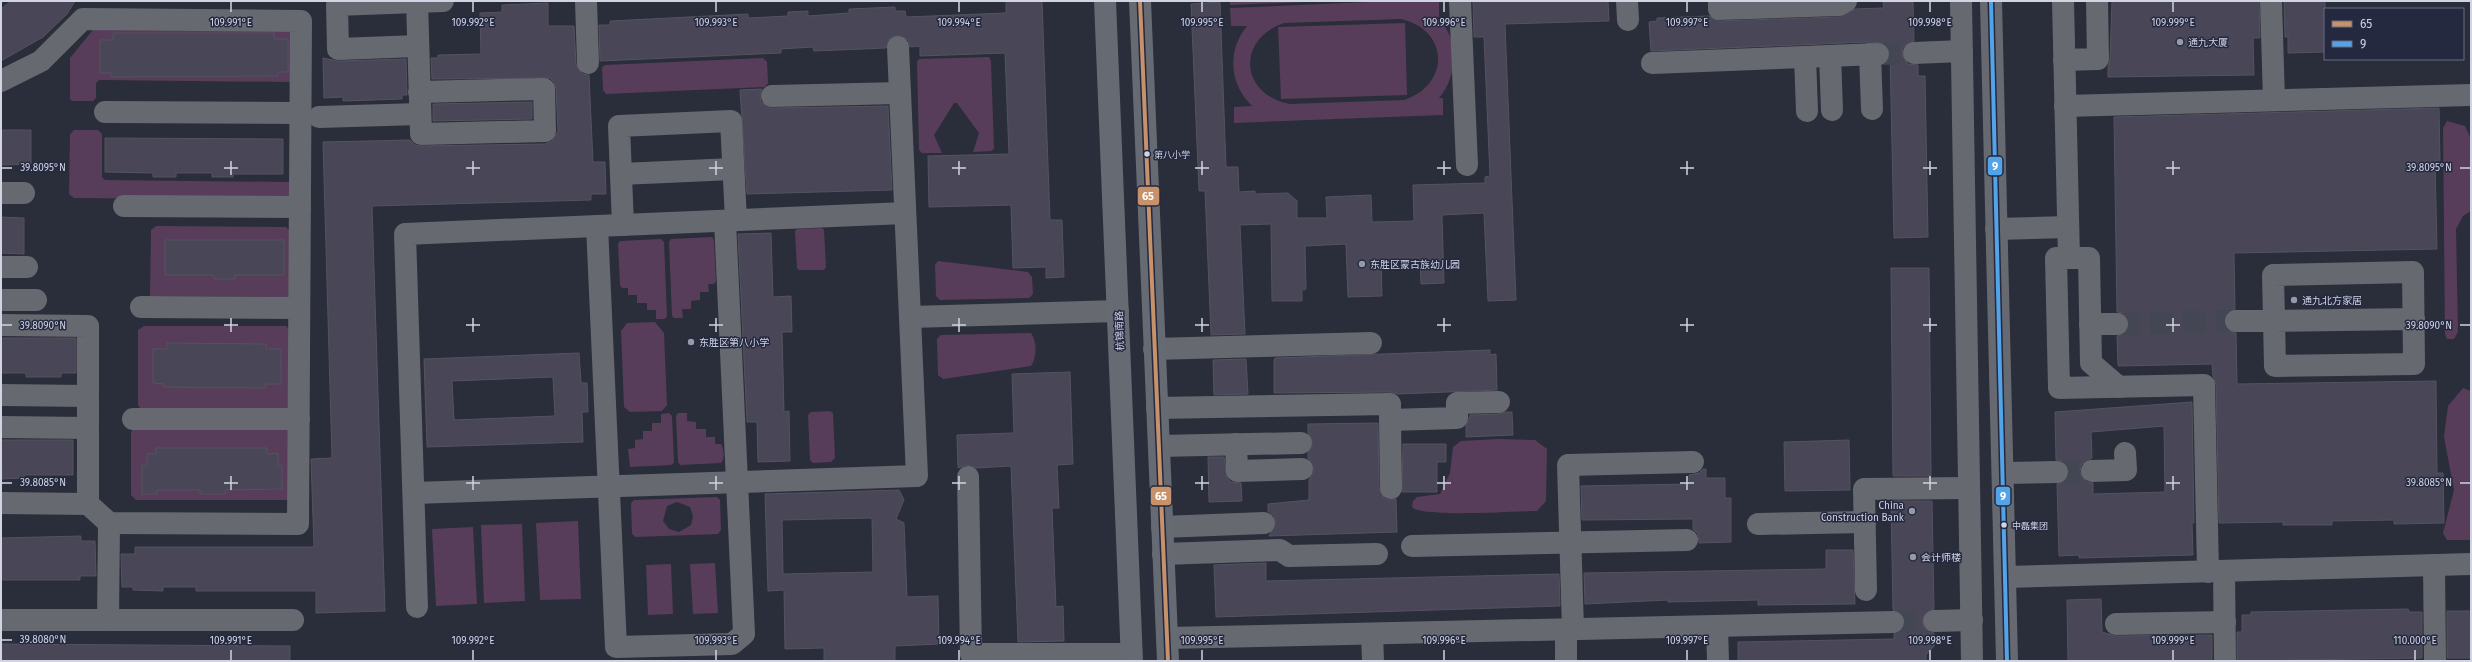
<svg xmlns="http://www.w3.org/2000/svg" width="2472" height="662" font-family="'Fira Sans','Noto Sans SC',sans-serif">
<rect width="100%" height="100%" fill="#2a2d3a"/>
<g fill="#573d5a" fill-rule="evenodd">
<path d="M1230 1H1331L1230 5Z"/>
<path d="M1393 1H1439V17H1436C1460 36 1458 76 1439 98H1443V115L1234 123V107L1252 106C1229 84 1227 50 1247 26H1231L1230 8ZM1401 19C1449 30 1451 84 1404 100L1290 104C1240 95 1236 39 1284 23Z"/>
<path d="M1405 23 1407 95 1281 99 1278 27Z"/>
<path d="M96 26 293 28 292 82 99 80 96 83V98L93 101H72L70 99V58Z"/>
<path d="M989 57 991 61 994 149 991 151 973 152 979 133 957 103H954L934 135 942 153H922L919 150 917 62 919 59Z"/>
<path d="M763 58 767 62 768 83 765 87 606 94 603 90 602 67 605 65Z"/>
<path d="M2447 121 2465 126 2471 139V211L2463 216 2456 229 2458 332 2454 339H2447L2445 334 2443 128Z"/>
<path d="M74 130H98L102 134V177L105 180 289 182 290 200 74 198 69 194 70 134Z"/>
<path d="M156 226 286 227 291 232 290 297 150 296 151 230Z"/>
<path d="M822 228 824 230 826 267 824 270H799L797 268 795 231 797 229Z"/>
<path d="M712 237 714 240 716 281 714 284H708L709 292H700V300L691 301V309H682L683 318H674L672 316 669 242 671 239Z"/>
<path d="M661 239 664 242 667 316 665 319H656V310H647V303H637V295H628V288H622L620 285 618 244 620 241Z"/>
<path d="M938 261 1028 272 1032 277 1033 294 1029 298 940 300 936 296 935 265Z"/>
<path d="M655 322 664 333 667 405 662 411 630 412 624 407 621 331 627 323Z"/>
<path d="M144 326H286L293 333 288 410 142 411 138 405V330Z"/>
<path d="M1031 333C1037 341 1037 358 1031 366L943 379 938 375 937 339 941 335Z"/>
<path d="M2463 388 2471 391V540H2447L2443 533 2454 490 2444 437 2448 406Z"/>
<path d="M830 411 833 413 835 458 831 462 813 463 810 460 808 415 811 412Z"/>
<path d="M669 413 672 416 674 463 671 465 630 467 628 449 635 448V440L643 439V431H652V423H661V414Z"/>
<path d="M678 413H687V421L696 422V429H706V437H715V444H721C724 449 725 459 721 463L680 465 678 462 676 416Z"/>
<path d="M135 426H286L292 432V495L287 500H136L131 495V432Z"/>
<path d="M1498 439 1535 440 1547 449 1546 501 1537 511C1518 511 1421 518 1412 507L1413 501 1417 497 1440 494 1450 473 1453 447 1461 441Z"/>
<path d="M717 497 720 500 721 530 718 534 636 537 632 534 631 503 634 500ZM677 502 690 507 693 516 691 525 679 532 669 529 663 521 667 506Z"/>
<path d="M578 521 581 599 540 600 536 523Z"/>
<path d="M522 524 525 601 484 603 481 525Z"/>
<path d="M473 527 477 604 436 606 432 529Z"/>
<path d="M715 563 718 613 693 614 690 564Z"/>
<path d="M671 564 673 614 648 615 646 565Z"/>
</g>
<g fill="#494757" stroke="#54535f" fill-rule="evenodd">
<path d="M11 1H75L67 14 43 37 1 61V9Z"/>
<path d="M1006 1H1042L1050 220H1062L1064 277 1046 278V267L1013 268 1011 205 929 207 928 156 1009 154 1005 53 920 56V46L910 47 908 40 898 35 891 37 886 48 814 51 813 47 781 49V53L600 61 599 25H610V21L748 14V18L788 16V12L808 11V16L849 13V9L895 7V11H905L906 17 1006 13Z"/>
<path d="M1473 1H1608L1609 21 1505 24 1516 300 1488 301 1484 213 1442 215 1444 283 1421 284 1420 258 1381 259 1382 296 1348 297 1346 244 1305 246 1306 289 1302 290V301H1272L1271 224 1240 225 1245 334 1211 335 1205 191H1199L1191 4 1220 2 1226 167H1238L1239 192 1255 191V194L1288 193 1297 201V218H1327L1326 197 1371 195 1372 222 1414 221 1413 185 1485 183V177L1490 176 1484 37H1474Z"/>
<path d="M2112 1H2259L2260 38H2253L2254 75 2108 77V67L2110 59Z"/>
<path d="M2284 1H2325V52L2288 53V37H2285Z"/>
<path d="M1883 2H1913L1914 41 1903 47 1902 54 1908 64 1918 65V76H1925L1928 237 1894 238 1890 53 1884 43 1869 42 1651 51 1649 22 1657 21V18L1709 16 1719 21 1839 17 1855 9 1884 8Z"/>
<path d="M548 3V26H574L576 64 582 74 589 75 593 162H605L606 194H591V200L372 206 385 611 316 613V591H196V587H163V591L133 590V587H122L121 554H135V547H314L311 459 332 458 323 142 410 140 415 145 421 146 545 144 552 141 558 131 556 89 554 82 550 78 432 79 431 58H438V55L481 54 480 13 502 12V5Z"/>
<path d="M113 33H274V39H288V72H278V76L111 77V73H100V40H113Z"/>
<path d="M323 58 338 61 406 59 407 95H402V99L343 101V97L324 98Z"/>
<path d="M762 89 760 96 761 102 772 108 888 106 892 190 747 194 740 90Z"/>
<path d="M532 102V119L433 121V104Z"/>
<path d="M2439 108 2440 161H2435L2437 249 2234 253 2235 309 2225 314 2224 321 2229 332 2236 333 2237 384 2436 381 2437 473H2443L2444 523 2394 524V520L2332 521V525H2283V522L2219 523 2216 385 2213 376 2212 364 2118 366 2117 336 2128 331 2129 324 2124 313 2117 312 2114 117Z"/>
<path d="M1 130H31V164L1 165Z"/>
<path d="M105 138 283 139V174H233V177H212V173H176V177H153V173L105 172Z"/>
<path d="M1 217 24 218V254L1 253Z"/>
<path d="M771 233 773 297 791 296 792 332H782L784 412 789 411 790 461 758 462 757 422H747L738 234Z"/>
<path d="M165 240H284V275H235V279H214V275H165Z"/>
<path d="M1891 268H1929L1931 476H1893Z"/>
<path d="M1 338H76V373H61V377H26V373H1Z"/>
<path d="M167 343 266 344V349H281V384H265V388L164 387V384L153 383V349H167Z"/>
<path d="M1490 350V355L1496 354 1497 390 1397 394 1390 392 1274 393V361L1275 358Z"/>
<path d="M579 353 581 383H587L588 412H582L583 442 427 447 424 359ZM553 377 555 416 454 420 452 381Z"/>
<path d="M1246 359 1248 394 1214 395 1213 360Z"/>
<path d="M1070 372 1073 464 1057 465 1059 508H1052L1056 607 1063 606 1064 641 1018 642 1011 466 976 468 967 465 958 468 957 435 1014 433 1012 374Z"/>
<path d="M2192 402 2194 523H2192L2193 555 2079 558V555L2059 556 2057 484 2068 478 2069 471 2063 461 2056 460 2055 412ZM2164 426 2165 492 2093 494V483L2086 482 2080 472 2081 465 2092 458 2091 432Z"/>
<path d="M1506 412H1512L1513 435 1466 437V426L1470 415 1499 414Z"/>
<path d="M1378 423 1379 489 1385 499H1396L1397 532 1269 536 1276 523 1274 516 1268 511V504L1309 500V480L1314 469 1308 458V453L1313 443 1308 433V424Z"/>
<path d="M1 440H73V475H24V478L2 479Z"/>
<path d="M1849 440 1850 490 1785 491 1784 442Z"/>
<path d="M1403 444H1446V462H1437V492H1402Z"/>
<path d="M156 448H267V454L278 453V466H282V489L225 490V494H200V490H157V494H142V466H147V454H156Z"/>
<path d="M1208 457H1224L1227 478 1231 482 1241 483 1242 501 1209 502Z"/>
<path d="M1703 469H1706V478H1725V498H1731V542L1699 543 1698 534 1693 529V519L1582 520 1581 486 1689 484V475L1699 473Z"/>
<path d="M899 490 904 500 896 519 904 523 907 597 938 596 939 644 895 646V661H824V648L785 649 784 590 768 591 765 494ZM872 518 873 572 783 574 782 520Z"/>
<path d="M1891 501H1932L1934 609 1927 611 1922 621 1924 628 1934 633V646L1926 655V661H1738V642L1894 639V634L1904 628 1905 621 1903 615 1893 610Z"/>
<path d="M81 536V541H95L96 576H80V580H1V538Z"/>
<path d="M1826 550H1853L1855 604 1758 605V600L1668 602V600L1585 604 1584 573 1826 569Z"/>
<path d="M1266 563V581L1559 574 1560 606 1216 617 1214 565Z"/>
<path d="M2101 599 2102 632 2116 636 2212 635V661H2068L2067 600Z"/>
<path d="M2408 609 2409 612H2422V658L2237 661V632H2242V615H2251V612Z"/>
<rect x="2447" y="611" width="24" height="47"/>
<path d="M1 644 290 646V661H1Z"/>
</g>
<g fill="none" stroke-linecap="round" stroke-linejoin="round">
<g stroke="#434653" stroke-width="22" stroke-dasharray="22 11" stroke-linecap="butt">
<path d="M1878 54 1914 53"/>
<path d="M2117 324 2236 321"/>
<path d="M2057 472 2092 471"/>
<path d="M1893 622 1934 621"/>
</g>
<g stroke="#66696f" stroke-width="22">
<path d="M586 1 588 63"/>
<path d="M1460 1 1467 165"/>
<path d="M1627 1 1628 20"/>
<path d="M1719 1V9L1839 5 1846 1"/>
<path d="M1961 1 1972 661"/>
<path d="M1991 1 2007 661"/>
<path d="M2063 1 2069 258H2056L2059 388 2204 385 2208 572"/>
<path d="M2271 1 2274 100"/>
<path d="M417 2 421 134 545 131 544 89 419 92"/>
<path d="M418 46 338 49 337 5 443 1"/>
<path d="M1914 53 1962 51"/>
<path d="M1870 54 1872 109"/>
<path d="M1830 56 1832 110"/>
<path d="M1805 57 1807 111"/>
<path d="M2064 60 2098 59 2097 1"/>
<path d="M1652 63 1878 54"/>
<path d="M1 81 41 61 83 19 301 21 298 524 109 523 88 504V326L1 325"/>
<path d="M772 96 900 93"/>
<path d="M2065 106 2471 95"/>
<path d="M105 112 300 113"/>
<path d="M319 117 420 114"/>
<path d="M621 174 733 169"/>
<path d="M1 193H24"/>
<path d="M124 206 300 207"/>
<path d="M623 225 619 126 731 121 736 220"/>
<path d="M597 226 616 647 732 644 744 634 725 221"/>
<path d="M1996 229 2068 227"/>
<path d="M2069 258H2089L2091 363 2119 387"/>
<path d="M1 267H27"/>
<path d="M1 300H36"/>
<path d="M141 307 299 308"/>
<path d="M910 317 1118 311"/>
<path d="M2236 321H2274L2275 366 2414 364 2413 272 2273 275 2274 321 2414 319"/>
<path d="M2090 324H2117"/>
<path d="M1154 349 1371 343"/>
<path d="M1 395 88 396"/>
<path d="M1157 408 1390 404V420L1457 418V403L1499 402"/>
<path d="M133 419H299"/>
<path d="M1390 420 1391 488"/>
<path d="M1 427 88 428"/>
<path d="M1236 444 1237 471 1302 469"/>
<path d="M1159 446 1301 443"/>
<path d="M2092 471 2126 470 2125 453"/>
<path d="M2003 473 2057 472"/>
<path d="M968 477 971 654H1131"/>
<path d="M414 493 917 476 898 47"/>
<path d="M1 503 88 504"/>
<path d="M1758 524 1865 522"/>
<path d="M1162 527 1264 523"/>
<path d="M1412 546 1687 540"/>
<path d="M1163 554 1280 550 1289 556 1377 554"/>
<path d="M2434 565 2435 661"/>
<path d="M2224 571 2225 661"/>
<path d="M2005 577 2471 564"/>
<path d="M1866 590 1864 489 1969 488"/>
<path d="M417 607 405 234 905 213"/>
<path d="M1 620H293"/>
<path d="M108 620 109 523"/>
<path d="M1934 621 1972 620"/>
<path d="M2116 624 2225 622"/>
<path d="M1717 626 1718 661"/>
<path d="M1573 629 1568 465 1693 462"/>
<path d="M1566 630V661"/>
<path d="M1372 634 1373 661"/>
<path d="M1167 638 1893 622"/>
</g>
<g stroke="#666b73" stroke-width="22">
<path d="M1105 1 1132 661"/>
<path d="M1140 1 1168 661"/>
</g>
<g stroke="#242940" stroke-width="7">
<path id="bus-1" d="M1140 1 1168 661"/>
</g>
<g stroke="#242940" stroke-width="7">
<path id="bus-2" d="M1991 1 2007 661"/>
</g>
<use href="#bus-1" stroke="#c7916a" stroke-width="4"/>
<use href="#bus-2" stroke="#53a3e8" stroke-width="4"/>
</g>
<path fill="none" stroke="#d0d4e3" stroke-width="1.5" d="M231 2V12M473 2V12M716 2V12M959 2V12M1202 2V12M1444 2V12M1687 2V12M1930 2V12M2173 2V12M231 161V175M473 161V175M716 161V175M959 161V175M1202 161V175M1444 161V175M1687 161V175M1930 161V175M2173 161V175M2 168H12M224 168H238M466 168H480M709 168H723M952 168H966M1195 168H1209M1437 168H1451M1680 168H1694M1923 168H1937M2166 168H2180M2460 168H2470M231 318V332M473 318V332M716 318V332M959 318V332M1202 318V332M1444 318V332M1687 318V332M1930 318V332M2173 318V332M2 325H12M224 325H238M466 325H480M709 325H723M952 325H966M1195 325H1209M1437 325H1451M1680 325H1694M1923 325H1937M2166 325H2180M2460 325H2470M231 476V490M473 476V490M716 476V490M959 476V490M1202 476V490M1444 476V490M1687 476V490M1930 476V490M2173 476V490M2 483H12M224 483H238M466 483H480M709 483H723M952 483H966M1195 483H1209M1437 483H1451M1680 483H1694M1923 483H1937M2166 483H2180M2460 483H2470M2 640H12M231 650V660M473 650V660M716 650V660M959 650V660M1202 650V660M1444 650V660M1687 650V660M1930 650V660M2173 650V660M2415 650V660"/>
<g fill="#969aa8" stroke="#242940" stroke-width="1.5">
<circle cx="2180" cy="42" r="4"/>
<circle cx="1362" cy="264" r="4"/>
<circle cx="2294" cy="300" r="4"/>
<circle cx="691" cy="342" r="4"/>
<circle cx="1912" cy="511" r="4"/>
<circle cx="1913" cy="557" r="4"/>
</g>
<g fill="#d0d4e3" stroke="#242940" stroke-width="1.5">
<circle cx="1147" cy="154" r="3.5"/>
<circle cx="2004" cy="525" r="3.5"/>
</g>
<g text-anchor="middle" stroke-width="3" stroke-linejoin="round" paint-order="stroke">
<g font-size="9" fill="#d0d4e3" stroke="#242940" text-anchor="start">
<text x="1154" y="158">第八小学</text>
<text x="2012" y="529">中磊集团</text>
</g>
<g font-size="10" fill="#d0d4e3" stroke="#242940" text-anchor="start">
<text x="2188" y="46">通九大厦</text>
<text x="1370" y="268">东胜区蒙古族幼儿园</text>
<text x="2302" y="304">通九北方家居</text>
<text x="699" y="346">东胜区第八小学</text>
<text x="1904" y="509" text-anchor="end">China<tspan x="1904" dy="12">Construction Bank</tspan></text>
<text x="1921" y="561">会计师楼</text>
</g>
<g font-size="10" fill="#d0d4e3" stroke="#242940">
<text transform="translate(1119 331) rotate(-92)" y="4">杭锦南路</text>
</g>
</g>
<g font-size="10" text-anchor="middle" fill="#d0d4e3" stroke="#242940" stroke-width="3" stroke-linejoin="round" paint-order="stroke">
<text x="231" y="26">109.991°E</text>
<text x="473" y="26">109.992°E</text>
<text x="716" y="26">109.993°E</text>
<text x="959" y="26">109.994°E</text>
<text x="1202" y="26">109.995°E</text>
<text x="1444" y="26">109.996°E</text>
<text x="1687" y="26">109.997°E</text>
<text x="1930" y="26">109.998°E</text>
<text x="2173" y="26">109.999°E</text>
<text x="43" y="171">39.8095°N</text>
<text x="2429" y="171">39.8095°N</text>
<text x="43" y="329">39.8090°N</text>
<text x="2429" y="329">39.8090°N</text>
<text x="43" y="486">39.8085°N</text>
<text x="2429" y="486">39.8085°N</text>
<text x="43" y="643">39.8080°N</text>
<text x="231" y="644">109.991°E</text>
<text x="473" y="644">109.992°E</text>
<text x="716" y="644">109.993°E</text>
<text x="959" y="644">109.994°E</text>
<text x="1202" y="644">109.995°E</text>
<text x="1444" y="644">109.996°E</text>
<text x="1687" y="644">109.997°E</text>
<text x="1930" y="644">109.998°E</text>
<text x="2173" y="644">109.999°E</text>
<text x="2415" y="644">110.000°E</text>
</g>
<g stroke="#242940" stroke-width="1.5">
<rect x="1987" y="156" width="16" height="20" rx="4" fill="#53a3e8"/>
<rect x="1137" y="186" width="23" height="20" rx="4" fill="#c7916a"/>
<rect x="1150" y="486" width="22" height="20" rx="4" fill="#c7916a"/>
<rect x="1995" y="486" width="16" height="20" rx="4" fill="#53a3e8"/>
</g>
<g font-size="11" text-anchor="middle" font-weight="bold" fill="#fff">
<text x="1995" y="170">9</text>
<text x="1148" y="200">65</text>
<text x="1161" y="500">65</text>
<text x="2003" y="500">9</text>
</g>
<rect width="2472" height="662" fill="none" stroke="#d0d4e3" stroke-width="4"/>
<rect x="2324" y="8" width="140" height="52" fill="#242940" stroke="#696d81"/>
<rect x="2332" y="21" width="20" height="6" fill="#c7916a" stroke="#696d81"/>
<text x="2360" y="28" font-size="12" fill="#d0d4e3">65</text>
<rect x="2332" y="41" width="20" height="6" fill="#53a3e8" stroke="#696d81"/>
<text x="2360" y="48" font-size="12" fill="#d0d4e3">9</text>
</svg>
